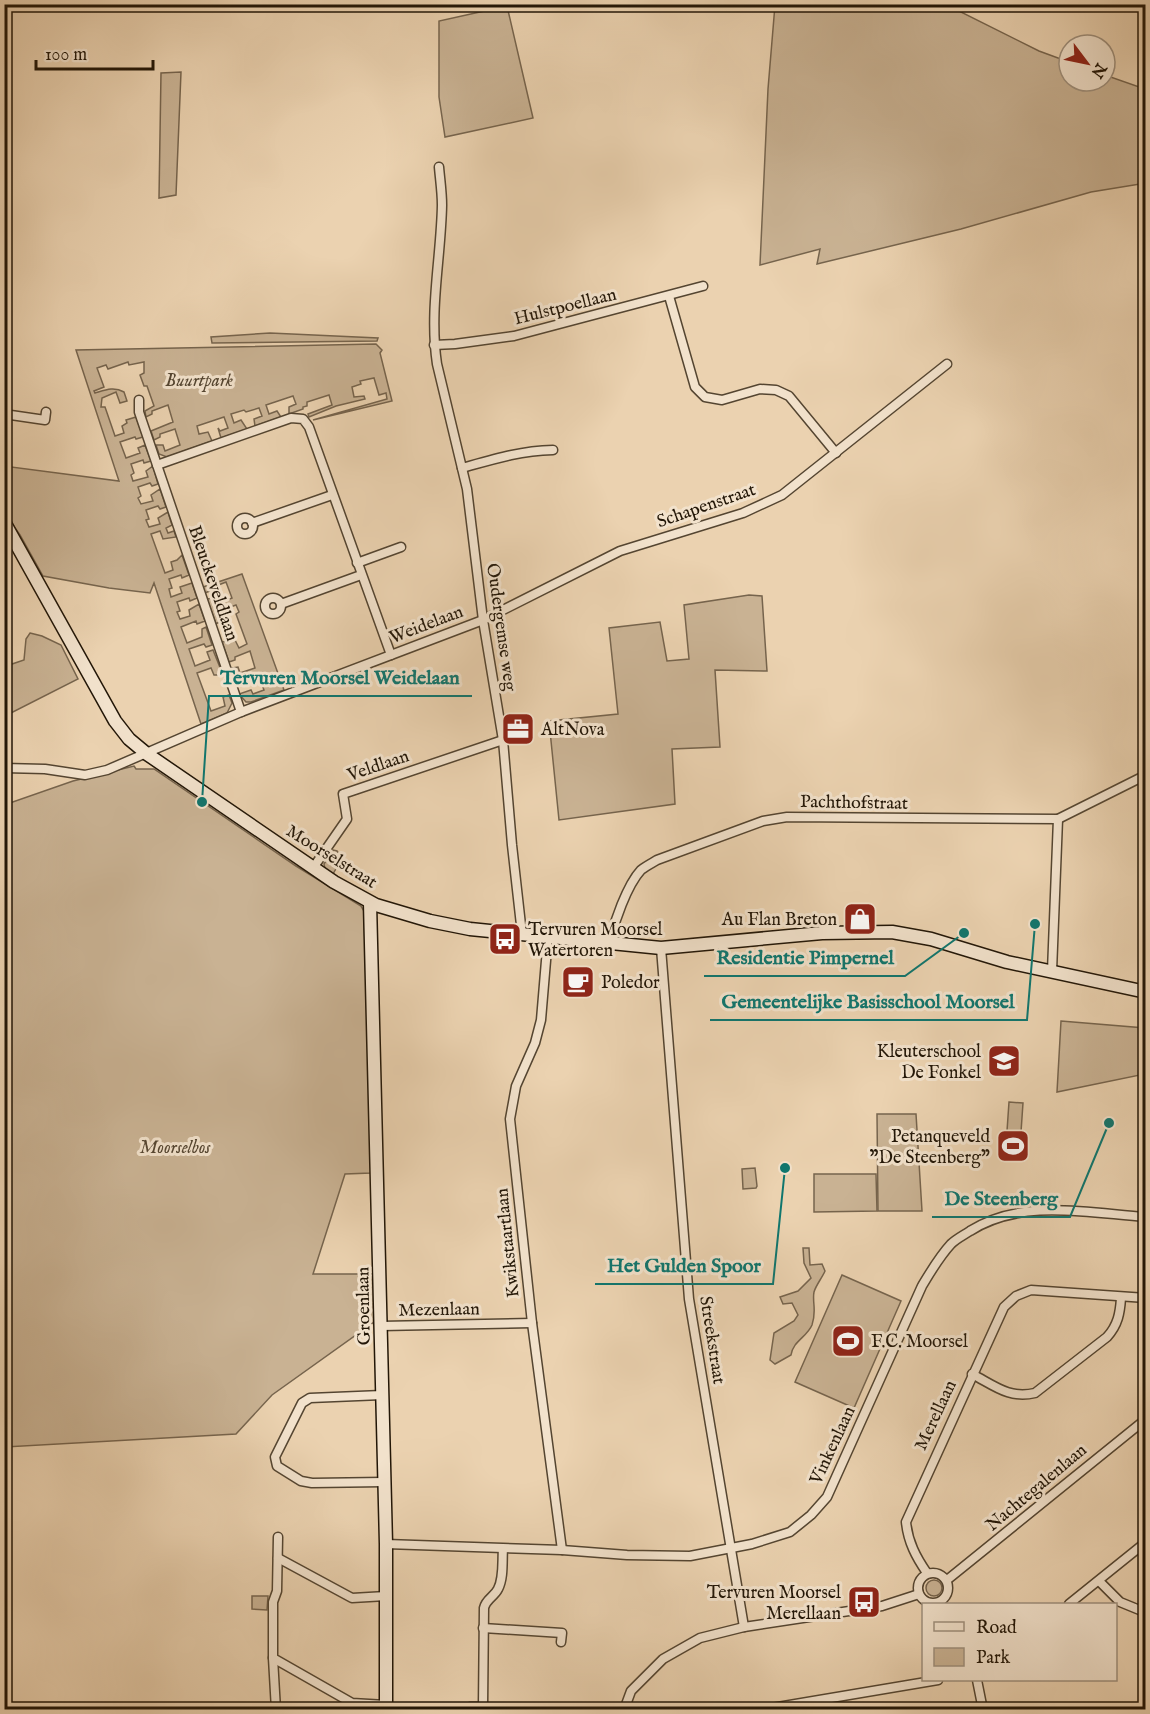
<svg xmlns="http://www.w3.org/2000/svg" width="1150" height="1714" font-family="'IM FELL English',serif">
<rect width="100%" height="100%" fill="#ebd2b0"/>
<filter id="stains"><feTurbulence type="fractalNoise" baseFrequency=".00333" numOctaves="4"/><feColorMatrix values="0 0 0 0 .2 0 0 0 0 .09 0 0 0 0 .02 0 0 0 .5 -.17"/></filter>
<radialGradient id="worn" r=".72"><stop offset=".6" stop-color="#630" stop-opacity="0"/><stop offset="1" stop-color="#630" stop-opacity=".3"/></radialGradient>
<g fill="#c9b293" stroke="#76644d" stroke-width="1.5">
<path d="M775 5H947L1039 51 1069 62V81H1105V75L1145 89V185L1140 184 1091 192 961 229 817 264 820 249 760 265 768 89Z"/>
<path d="M507 6 533 118 445 137 439 97V21Z"/>
<path d="M181 72 176 195 159 198 161 73Z"/>
<path d="M270 333 378 338 377 341 212 343 211 337Z"/>
<path d="M376 344 382 350 380 353 392 401 313 420 387 399 386 393 379 395 374 378 360 381 361 384 352 387 354 397 364 396 365 399 336 406 309 417 308 414 332 405 329 395 307 402V406L303 407V409L289 414V407L296 404 293 396 266 405 269 414 277 411 281 417 255 426 254 419 262 416 259 408 246 412 244 410 231 414 234 423 241 420 247 429 221 438 218 428 220 431 228 428 224 417 197 426 199 434 208 432 212 441 167 457 159 454 156 445H163L165 451 180 445 175 429 160 434V437L154 440 151 431 173 422 168 405 152 411V414L146 417 145 411 154 406 147 386H144L140 375 144 373V362L129 365 128 362 108 369 106 365 97 368 104 387 94 391 95 393C105 390 114 386 124 392L127 401 120 403 116 392 102 398 101 407H105L115 436 124 433 122 426 127 423 126 420 136 417 143 437 136 439 135 437 120 442 126 458 140 453 138 448 145 445 151 461 144 463 143 460 131 464 134 473 131 475 133 481 148 477 146 471 153 466 158 484 152 486 150 483 138 487 141 496 138 498 141 504 153 501 151 495 160 489 166 507 160 509 158 506 146 510 149 519 146 520 149 527 160 524 158 518 168 512 172 525 166 528 168 533 174 531 176 537 163 539 160 531 151 534 165 573 173 570 171 562 177 560 182 555 189 575 182 578 181 575 169 579 172 588 169 589 171 597 182 593 180 587 192 583 197 598 190 601 189 598 177 602 180 611 177 612 180 619 190 616 189 610 199 604 205 621 197 624 196 621 181 627 187 643 202 637V629L206 627 212 645 206 647 204 644 189 649 195 666 210 660 207 652 213 650 223 675H214L211 668 197 673 211 711 225 706 223 697 229 695 232 703 227 713 201 724 154 583 150 593 109 588 43 576 20 535 5 514 4 466 119 481 76 350Z"/>
<path d="M242 574 284 690 251 702H246L239 694 251 690 253 694 264 690 258 674 242 679 244 683 236 685 231 668 238 667 240 673 255 668 250 651 235 657V660L229 662 222 642 235 640 239 648 247 644 236 614 239 612 236 605 225 609 227 617 216 624 207 599 218 597 220 603 232 598 226 582 211 588 212 590 205 593 203 587Z"/>
<path d="M749 595 762 596 767 671 715 670 720 747 672 749 675 804 559 820 549 721 618 714 609 628 660 622 667 661 689 659 684 605Z"/>
<path d="M30 633 42 636 61 645 78 679 5 716V660L9 665 24 660 26 639Z"/>
<path d="M134 766 136 769H154L296 866 361 906 364 911 371 1173 345 1174 313 1274H374V1322L272 1395 236 1434 5 1447 4 805 73 781Z"/>
<path d="M333 850 337 851 342 858 333 874 325 869 324 864Z"/>
<path d="M1061 1021 1145 1028V1074L1057 1092Z"/>
<path d="M1009 1102 1023 1103 1021 1132 1007 1131Z"/>
<path d="M877 1114H916L922 1211H878Z"/>
<path d="M1007 1137 1021 1138 1020 1155 1006 1154Z"/>
<path d="M755 1168 757 1186 756 1188 743 1189 742 1169Z"/>
<path d="M814 1174H876L877 1211 814 1212Z"/>
<path d="M803 1248H809L810 1265 822 1264 825 1271C822 1278 816 1285 814 1292 812 1302 817 1311 812 1325 807 1337 793 1341 791 1355L775 1364 770 1360 774 1333 794 1321 798 1315 792 1303 783 1304 780 1297 798 1291 811 1278 804 1263Z"/>
<path d="M842 1275 901 1301 854 1408 795 1382Z"/>
<circle cx="934" cy="1588" r="8"/>
<path d="M252 1596H268L267 1610 252 1609Z"/>
</g>
<g fill="none" stroke-linecap="round" stroke-linejoin="round">
<g stroke="#544531" stroke-width="11">
<g id="street">
<path d="M439 167C440 179 442 192 442 205 441 258 429 310 437 364L467 489 483 620 503 740 512 845 522 934"/>
<path d="M669 296 695 387 705 397 722 400 760 389 776 390 789 396 836 453"/>
<path d="M434 345 455 344 514 336 703 286"/>
<path d="M139 400V412L241 712"/>
<path d="M4 414 45 420 46 412"/>
<path d="M157 465 291 418 303 419 309 427 391 655"/>
<path d="M462 468C494 459 519 451 553 450"/>
<circle cx="245" cy="526" r="8"/>
<path d="M252 523 332 495"/>
<path d="M357 563 401 547"/>
<circle cx="273" cy="606" r="8"/>
<path d="M281 604 361 575"/>
<path d="M4 768 45 769 85 775 107 770 241 712 483 620 620 551 743 513 782 495 947 364"/>
<path d="M313 868 347 819 343 794 503 740"/>
<path d="M548 937 541 1020 535 1043 516 1086 510 1119 532 1323 562 1550"/>
<path d="M609 943C614 923 627 885 641 870 646 866 652 863 657 860L763 821 787 817 1058 819 1146 775"/>
<path d="M661 948 689 1299 744 1627"/>
<path d="M1052 971 1058 819"/>
<path d="M381 1326 532 1323"/>
<path d="M972 1374C995 1386 1009 1399 1035 1393L1107 1337C1118 1325 1120 1313 1121 1298"/>
<path d="M382 1395 310 1398 302 1403 275 1457 277 1466 301 1481 312 1483 384 1482"/>
<path d="M278 1537 277 1591 273 1602V1658L352 1703 386 1705"/>
<path d="M386 1544 562 1550 627 1555 690 1556 752 1544 790 1532 811 1515 827 1497 922 1286C931 1271 939 1257 951 1244 956 1239 964 1235 970 1231 1022 1198 1088 1213 1146 1217"/>
<path d="M278 1558 352 1598 386 1596"/>
<circle cx="933" cy="1588" r="15"/>
<path d="M927 1573C916 1557 908 1542 906 1522L1004 1307 1016 1296 1031 1290 1146 1298"/>
<path d="M947 1580 1146 1419"/>
<path d="M1099 1581 1120 1602 1142 1611H1146"/>
<path d="M1069 1604 1146 1542"/>
<path d="M483 1628 562 1633 561 1642"/>
<path d="M273 1658 276 1710"/>
<path d="M977 1680 983 1710"/>
<path d="M470 1707H483L484 1608C486 1599 494 1597 498 1589 504 1578 502 1560 503 1549"/>
<path d="M624 1710 631 1691 663 1659 700 1638 744 1627 882 1606 919 1594"/>
<path d="M760 1710 938 1680"/>
</g>
</g>
<g stroke="#221607" stroke-width="15">
<g id="secondary">
<path d="M4 522 115 721 129 739 147 754 334 882 376 905 430 921 470 929 661 948 822 933 892 932 931 939 1007 962 1146 992"/>
<path d="M370 903 386 1544V1710"/>
</g>
</g>
<use href="#street" stroke="#f2e2cc" stroke-width="8"/>
<use href="#secondary" stroke="#f2e2cc" stroke-width="12"/>
</g>
<defs>
<g id="office-square" transform="scale(1.725)"><rect x="-9" y="-9" width="18" height="18" rx="4" fill="#8f2418" stroke="#f2e2cc"/><path d="M-6-3h4V-5.5h4V-3h4V5H-6ZM-1-4.5V-3h2v-1.5ZM-6 0V1H6V0Z" fill="#fff"/></g>
<g id="shop-square" transform="scale(1.725)"><rect x="-9" y="-9" width="18" height="18" rx="4" fill="#8f2418" stroke="#f2e2cc"/><path d="M-5-2.5h2.3a2.7 3.5 0 0 1 5.4 0H5L5.5 6h-11ZM-1.5-2.5h3a1.5 2.3 0 0 0-3 0Z" fill="#fff"/></g>
<g id="bus-square" transform="scale(1.725)"><rect x="-9" y="-9" width="18" height="18" rx="4" fill="#8f2418" stroke="#f2e2cc"/><path d="M-5-6H5V4H4V6H2V4H-2V6H-4V4H-5ZM-3.5-4V0h7V-4ZM-3.5 1.2v1.5H-2V1.2ZM2 1.2v1.5H3.5V1.2Z" fill="#fff"/></g>
<g id="cafe-square" transform="scale(1.725)"><rect x="-9" y="-9" width="18" height="18" rx="4" fill="#8f2418" stroke="#f2e2cc"/><path d="M-5.5-4.5H6V0H3Q3 3.5 0 3.5H-2.5Q-5.5 3.5-5.5 0ZM3-3.2v2h1.7v-2ZM-6 4.5H4V6H-6Z" fill="#fff"/></g>
<g id="school-square" transform="scale(1.725)"><rect x="-9" y="-9" width="18" height="18" rx="4" fill="#8f2418" stroke="#f2e2cc"/><path d="M0-5L7-2L0 1L-7-2ZM-4 1L0 2.5L4 1V4Q0 6-4 4Z" fill="#fff"/></g>
<g id="stadium-square" transform="scale(1.725)"><rect x="-9" y="-9" width="18" height="18" rx="4" fill="#8f2418" stroke="#f2e2cc"/><path d="M0-5a6.5 5 0 1 0 0 10a6.5 5 0 1 0 0-10ZM-3.5-1.8h7v3.6h-7Z" fill="#fff"/></g>
</defs>
<g fill-rule="evenodd">
<use href="#office-square" x="518" y="729"/>
<use href="#shop-square" x="860" y="919"/>
<use href="#bus-square" x="505" y="939"/>
<use href="#cafe-square" x="578" y="982"/>
<use href="#school-square" x="1004" y="1061"/>
<use href="#stadium-square" x="1013" y="1146"/>
<use href="#stadium-square" x="848" y="1341"/>
<use href="#bus-square" x="864" y="1602"/>
</g>
<g text-anchor="middle" stroke-width="6" stroke-linejoin="round" paint-order="stroke">
<g font-size="18" fill="#221607" stroke="#f2e2cc">
<text transform="translate(565 306) rotate(-14)" y="6">Hulstpoellaan</text>
<text transform="translate(706 505) rotate(-19)" y="6">Schapenstraat</text>
<text transform="translate(214 583) rotate(71)" y="6">Bleuckeveldlaan</text>
<text transform="translate(426 624) rotate(-21)" y="6">Weidelaan</text>
<text transform="translate(502 627) rotate(82)" y="6">Oudergemse weg</text>
<text transform="translate(378 765) rotate(-19)" y="6">Veldlaan</text>
<text transform="translate(854 802) rotate(1)" y="6">Pachthofstraat</text>
<text transform="translate(332 856) rotate(32)" y="6">Moorselstraat</text>
<text transform="translate(507 1243) rotate(-96)" y="6">Kwikstaartlaan</text>
<text transform="translate(363 1306) rotate(-91)" y="6">Groenlaan</text>
<text transform="translate(439 1309) rotate(-1)" y="6">Mezenlaan</text>
<text transform="translate(713 1340) rotate(81)" y="6">Streekstraat</text>
<text transform="translate(935 1415) rotate(-65)" y="6">Merellaan</text>
<text transform="translate(832 1445) rotate(-65)" y="6">Vinkenlaan</text>
<text transform="translate(1036 1487) rotate(-40)" y="6">Nachtegalenlaan</text>
</g>
<g font-size="18" font-style="italic" fill="#544531" stroke="#f2e2cc">
<text x="199" y="386">Buurtpark</text>
<text x="175" y="1153">Moorselbos</text>
</g>
<g font-size="18" fill="#221607" stroke="#f2e2cc" text-anchor="start">
<text x="541" y="735">AltNova</text>
<text x="837" y="925" text-anchor="end">Au Flan Breton</text>
<text x="528" y="935">Tervuren Moorsel<tspan x="528" dy="21">Watertoren</tspan></text>
<text x="601" y="988">Poledor</text>
<text x="981" y="1057" text-anchor="end">Kleuterschool<tspan x="981" dy="21">De Fonkel</tspan></text>
<text x="990" y="1142" text-anchor="end">Petanqueveld<tspan x="990" dy="21">"De Steenberg"</tspan></text>
<text x="871" y="1347">F.C. Moorsel</text>
<text x="841" y="1598" text-anchor="end">Tervuren Moorsel<tspan x="841" dy="21">Merellaan</tspan></text>
</g>
</g>
<path fill="none" stroke="#0f766e" stroke-width="2" d="M202 802L209 696H472M964 933L905 976H704M1035 924L1027 1020H710M1109 1123L1070 1217H932M785 1168L773 1284H595"/>
<g fill="#0f766e" stroke="#f2e2cc" stroke-width="2">
<circle cx="202" cy="802" r="6"/>
<circle cx="964" cy="933" r="6"/>
<circle cx="1035" cy="924" r="6"/>
<circle cx="1109" cy="1123" r="6"/>
<circle cx="785" cy="1168" r="6"/>
</g>
<g font-size="20" text-anchor="middle" font-weight="bold" fill="#0f766e" stroke="#f2e2cc" stroke-width="6" stroke-linejoin="round" paint-order="stroke">
<text x="340" y="684">Tervuren Moorsel Weidelaan</text>
<text x="805" y="964">Residentie Pimpernel</text>
<text x="868" y="1008">Gemeentelijke Basisschool Moorsel</text>
<text x="1001" y="1205">De Steenberg</text>
<text x="684" y="1272">Het Gulden Spoor</text>
</g>
<rect width="1150" height="1714" fill="none" stroke="#ebd2b0" stroke-width="24"/>
<rect x="6" y="6" width="1138" height="1702" fill="none" stroke="#221607" stroke-width="3"/>
<rect x="12" y="12" width="1126" height="1690" fill="none" stroke="#221607" stroke-width="1.5"/>
<rect x="922" y="1603" width="195" height="78" fill="#f2e2cc" stroke="#9f907d" stroke-width="1.5"/>
<rect x="934" y="1622" width="30" height="9" fill="#f2e2cc" stroke="#9f907d" stroke-width="1.5"/>
<text x="976" y="1633" font-size="18" fill="#221607">Road</text>
<rect x="934" y="1648" width="30" height="18" fill="#c9b293" stroke="#9f907d" stroke-width="1.5"/>
<text x="976" y="1663" font-size="18" fill="#221607">Park</text>
<g transform="translate(1087 63) rotate(122)"><circle r="28" fill="#f2e2cc" stroke="#9f907d" stroke-width="1.5"/>
<path d="M0-4.5L10 22L0 15L-10 22Z" fill="#8f2418"/>
<text y="-9" font-size="16" font-weight="bold" text-anchor="middle" fill="#221607">N</text>
</g>
<path d="M36 60v9h117v-9" fill="none" stroke="#221607" stroke-width="3"/>
<text x="45" y="60" font-size="18" fill="#221607" stroke="#f2e2cc" stroke-width="4.5" paint-order="stroke">100 m</text>
<rect width="100%" height="100%" filter="url(#stains)"/>
<rect width="100%" height="100%" fill="url(#worn)"/>
</svg>
